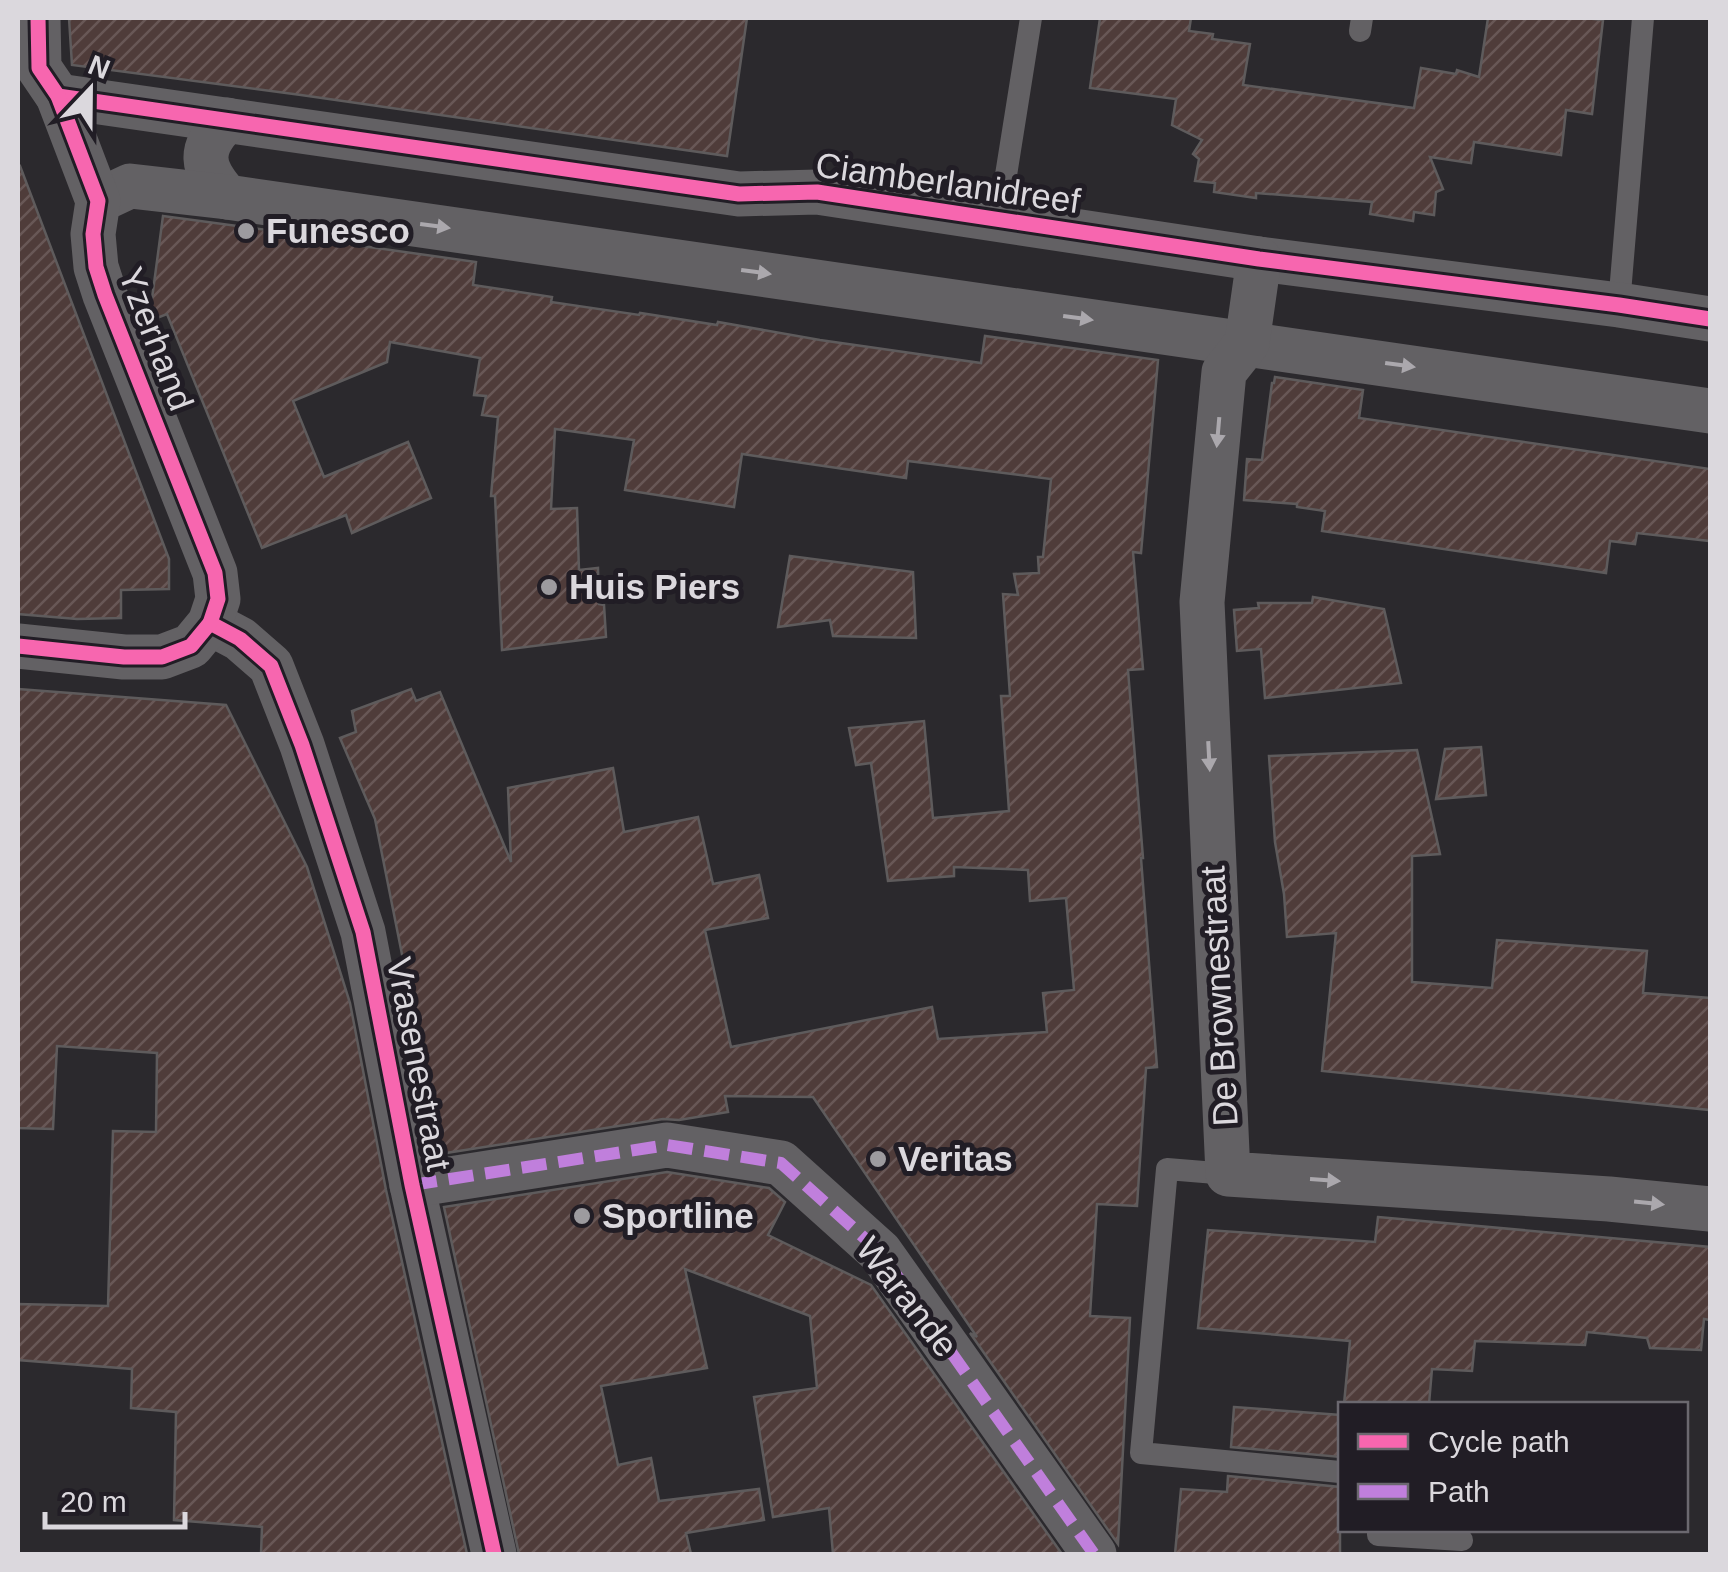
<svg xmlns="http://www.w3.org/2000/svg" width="1728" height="1572" font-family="Helvetica,sans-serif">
<defs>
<pattern id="building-hatch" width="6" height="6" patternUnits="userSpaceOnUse" patternTransform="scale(2.5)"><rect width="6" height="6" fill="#4f3c3a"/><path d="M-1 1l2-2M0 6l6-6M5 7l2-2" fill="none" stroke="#685756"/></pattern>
</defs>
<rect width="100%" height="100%" fill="#2b292d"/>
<g fill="url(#building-hatch)" stroke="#5e5b5c" stroke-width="2.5">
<path d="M69 18H747L727 156 301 95 72 65Z"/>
<path d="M1100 18H1191L1189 31 1213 34 1212 39 1250 44 1243 85 1414 108 1421 68 1456 74 1457 70 1479 77 1488 18H1585L1603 20 1592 114 1566 110 1561 155 1474 142 1471 163 1430 157 1443 189 1436 192 1434 215 1414 212 1413 221 1370 214 1372 202 1256 193V198L1214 192 1215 183 1195 181 1199 159 1193 154 1202 140 1172 125 1176 99 1090 88Z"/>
<path d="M20 166 169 559V589L121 590V618L77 619 18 614V167Z"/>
<path d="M163 216 312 236V239L476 262 473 285 552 297 551 302 639 315 640 313 717 325 718 322 820 340 981 363 985 336 1158 360 1141 553 1133 552 1143 669 1128 670 1143 858H1141L1157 1067 1146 1068 1137 1206 1097 1204 1090 1316 1130 1318 1118 1544 970 1333 977 1337 813 1097 725 1096 728 1112 679 1120 663 1119 433 1155 430 1142 439 1140 375 819 340 738 356 732 352 711 411 689 416 701 440 692 511 862 508 788 613 768 624 832 698 817 713 884 759 875 768 918 705 930 731 1047 932 1007 938 1039 1047 1032 1043 993 1074 990 1066 898 1030 901 1028 870 954 867V876L888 881 871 763 856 765 849 728 924 721 933 818 1009 811 1001 696H1010L1003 594 1018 595 1014 574 1039 573 1038 557H1043L1051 479 908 461 906 478 742 454 734 507 625 490 634 440 555 429 551 509 577 508 579 570 598 568 599 604 604 605 606 637 502 650 495 496H491L498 417 482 415 486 396 474 395 480 358 390 342 387 362 293 401 324 477 408 442 431 498 352 533 346 515 262 548 167 314 149 321Z"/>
<path d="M1275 377 1363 390 1359 418 1710 469V541L1637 533 1635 544 1610 541 1606 573 1322 531 1325 511 1297 507V504L1244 500 1247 459 1262 460 1272 383H1274Z"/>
<path d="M790 556 913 572 916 638 833 636 830 620 778 627Z"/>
<path d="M1313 597 1384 609 1401 683 1265 698 1261 649 1237 651 1234 610 1259 608 1258 603H1312Z"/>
<path d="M18 689 226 705 307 867 350 1003 386 1190 467 1554H261L262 1527 174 1520 176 1412 131 1408 132 1369 18 1360V1304L108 1306 113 1131 156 1132 157 1053 57 1046 53 1129 18 1128Z"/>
<path d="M1481 747 1486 795 1436 799 1445 749Z"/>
<path d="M1417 750 1440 854 1412 856V982L1492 988 1497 940 1647 951 1643 993 1710 998V1110L1322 1071 1336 933 1287 937 1284 894 1275 842 1269 756Z"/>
<path d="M667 1172 769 1188 785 1202 768 1235 871 1285 1062 1554H833L829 1508 773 1517 754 1397 817 1388 810 1316 685 1269 707 1368 601 1386 618 1465 651 1458 659 1501 759 1489 764 1520 686 1533 691 1554H519L444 1207Z"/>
<path d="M1378 1217 1710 1247V1320L1704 1319 1701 1350 1650 1348 1647 1338 1587 1332 1585 1345 1475 1341 1472 1371 1432 1369 1429 1404H1344L1350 1341 1198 1328 1208 1230 1375 1242Z"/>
<path d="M1234 1407 1340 1415V1457L1231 1447Z"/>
<path d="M1228 1476 1340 1487V1554H1175L1181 1489 1227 1492Z"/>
</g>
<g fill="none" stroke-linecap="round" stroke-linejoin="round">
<g stroke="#636164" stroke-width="22">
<path d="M1360 31 1362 18"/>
<path d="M999 219 1031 18"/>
<path d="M1619 305 1643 18"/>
<path d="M1228 1174 1167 1169 1141 1453 1340 1472"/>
<path d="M1378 1530V1535L1462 1540"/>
</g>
<g stroke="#636164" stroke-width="45">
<path d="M58 96 739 194 817 192 1259 259 1619 305 1710 319"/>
<path d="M227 120C197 149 201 168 227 197"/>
<path d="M98 201 130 186 227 197 1710 411"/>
<path d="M1259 259 1247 343 1224 372 1202 602 1228 1174 1609 1199 1710 1209"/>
<path d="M210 623 240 639 271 666 302 745 363 932 412 1185 494 1554"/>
<path d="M18 646 124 657H162L191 646 210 623 218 599 215 573 105 295 96 267 93 234 98 201 58 96 39 68 38 18"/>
<path d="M412 1185 667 1145 781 1163 880 1252 1094 1554"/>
</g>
<path stroke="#c07fdc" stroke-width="12" stroke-dasharray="25 12" stroke-linecap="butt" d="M412 1185 667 1145 781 1163 880 1252 1094 1554"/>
<g stroke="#211d25" stroke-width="21">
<g id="cycleway">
<path d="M58 96 739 194 817 192 1259 259 1619 305 1710 319"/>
<path d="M210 623 240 639 271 666 302 745 363 932 412 1185 494 1554"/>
<path d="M18 646 124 657H162L191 646 210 623 218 599 215 573 105 295 96 267 93 234 98 201 58 96 39 68 38 18"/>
</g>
</g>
<use href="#cycleway" stroke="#f766af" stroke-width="15"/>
</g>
<defs><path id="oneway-solid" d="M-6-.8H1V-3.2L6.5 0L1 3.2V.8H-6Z" transform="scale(2.5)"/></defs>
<g fill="#aba8ad">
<use href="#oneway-solid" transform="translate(435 226) rotate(8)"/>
<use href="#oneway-solid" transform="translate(756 272) rotate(8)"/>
<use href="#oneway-solid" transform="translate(1078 318) rotate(8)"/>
<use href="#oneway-solid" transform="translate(1400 365) rotate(8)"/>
<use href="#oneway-solid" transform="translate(1218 432) rotate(95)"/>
<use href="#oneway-solid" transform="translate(1209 756) rotate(87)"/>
<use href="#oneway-solid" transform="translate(1325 1180) rotate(4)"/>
<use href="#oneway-solid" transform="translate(1649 1203) rotate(6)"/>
</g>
<g fill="#9d9b9f" stroke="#211d25" stroke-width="4">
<circle cx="246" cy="231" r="10"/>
<circle cx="549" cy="587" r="10"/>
<circle cx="878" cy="1159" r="10"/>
<circle cx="582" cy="1216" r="10"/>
</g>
<g text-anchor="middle" stroke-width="10" stroke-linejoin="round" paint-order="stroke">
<g font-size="35" fill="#dbd8dd" stroke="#211d25">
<text transform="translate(948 183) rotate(8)" y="12">Ciamberlanidreef</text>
<text transform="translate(156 339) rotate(69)" y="12">Yzerhand</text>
<text transform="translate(1219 996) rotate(-93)" y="12">De Brownestraat</text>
<text transform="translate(419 1064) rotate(79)" y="12">Vrasenestraat</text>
<text transform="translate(907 1297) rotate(52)" y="12">Warande</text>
</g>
<g font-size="35" font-weight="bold" fill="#dbd8dd" stroke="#211d25" text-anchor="start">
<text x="266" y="243">Funesco</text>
<text x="569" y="599">Huis Piers</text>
<text x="898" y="1171">Veritas</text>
<text x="602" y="1228">Sportline</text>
</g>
</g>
<rect width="1728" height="1572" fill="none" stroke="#dbd8dd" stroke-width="40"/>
<rect x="1338" y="1402" width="350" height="130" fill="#211d25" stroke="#6b686f" stroke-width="2.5"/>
<rect x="1358" y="1434" width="50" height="15" fill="#f766af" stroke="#6b686f" stroke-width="2.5"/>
<text x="1428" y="1452" font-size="30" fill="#dbd8dd">Cycle path</text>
<rect x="1358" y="1484" width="50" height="15" fill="#c07fdc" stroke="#6b686f" stroke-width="2.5"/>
<text x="1428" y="1502" font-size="30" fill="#dbd8dd">Path</text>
<g transform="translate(90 90) rotate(22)" stroke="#211d25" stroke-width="8" paint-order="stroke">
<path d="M0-8L18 38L0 25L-18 38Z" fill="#dbd8dd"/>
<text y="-15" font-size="28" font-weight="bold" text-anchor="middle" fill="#dbd8dd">N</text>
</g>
<path d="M45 1512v15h140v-15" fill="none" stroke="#dbd8dd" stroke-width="5"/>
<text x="60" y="1512" font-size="30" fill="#dbd8dd" stroke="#211d25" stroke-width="8" paint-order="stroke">20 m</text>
</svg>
